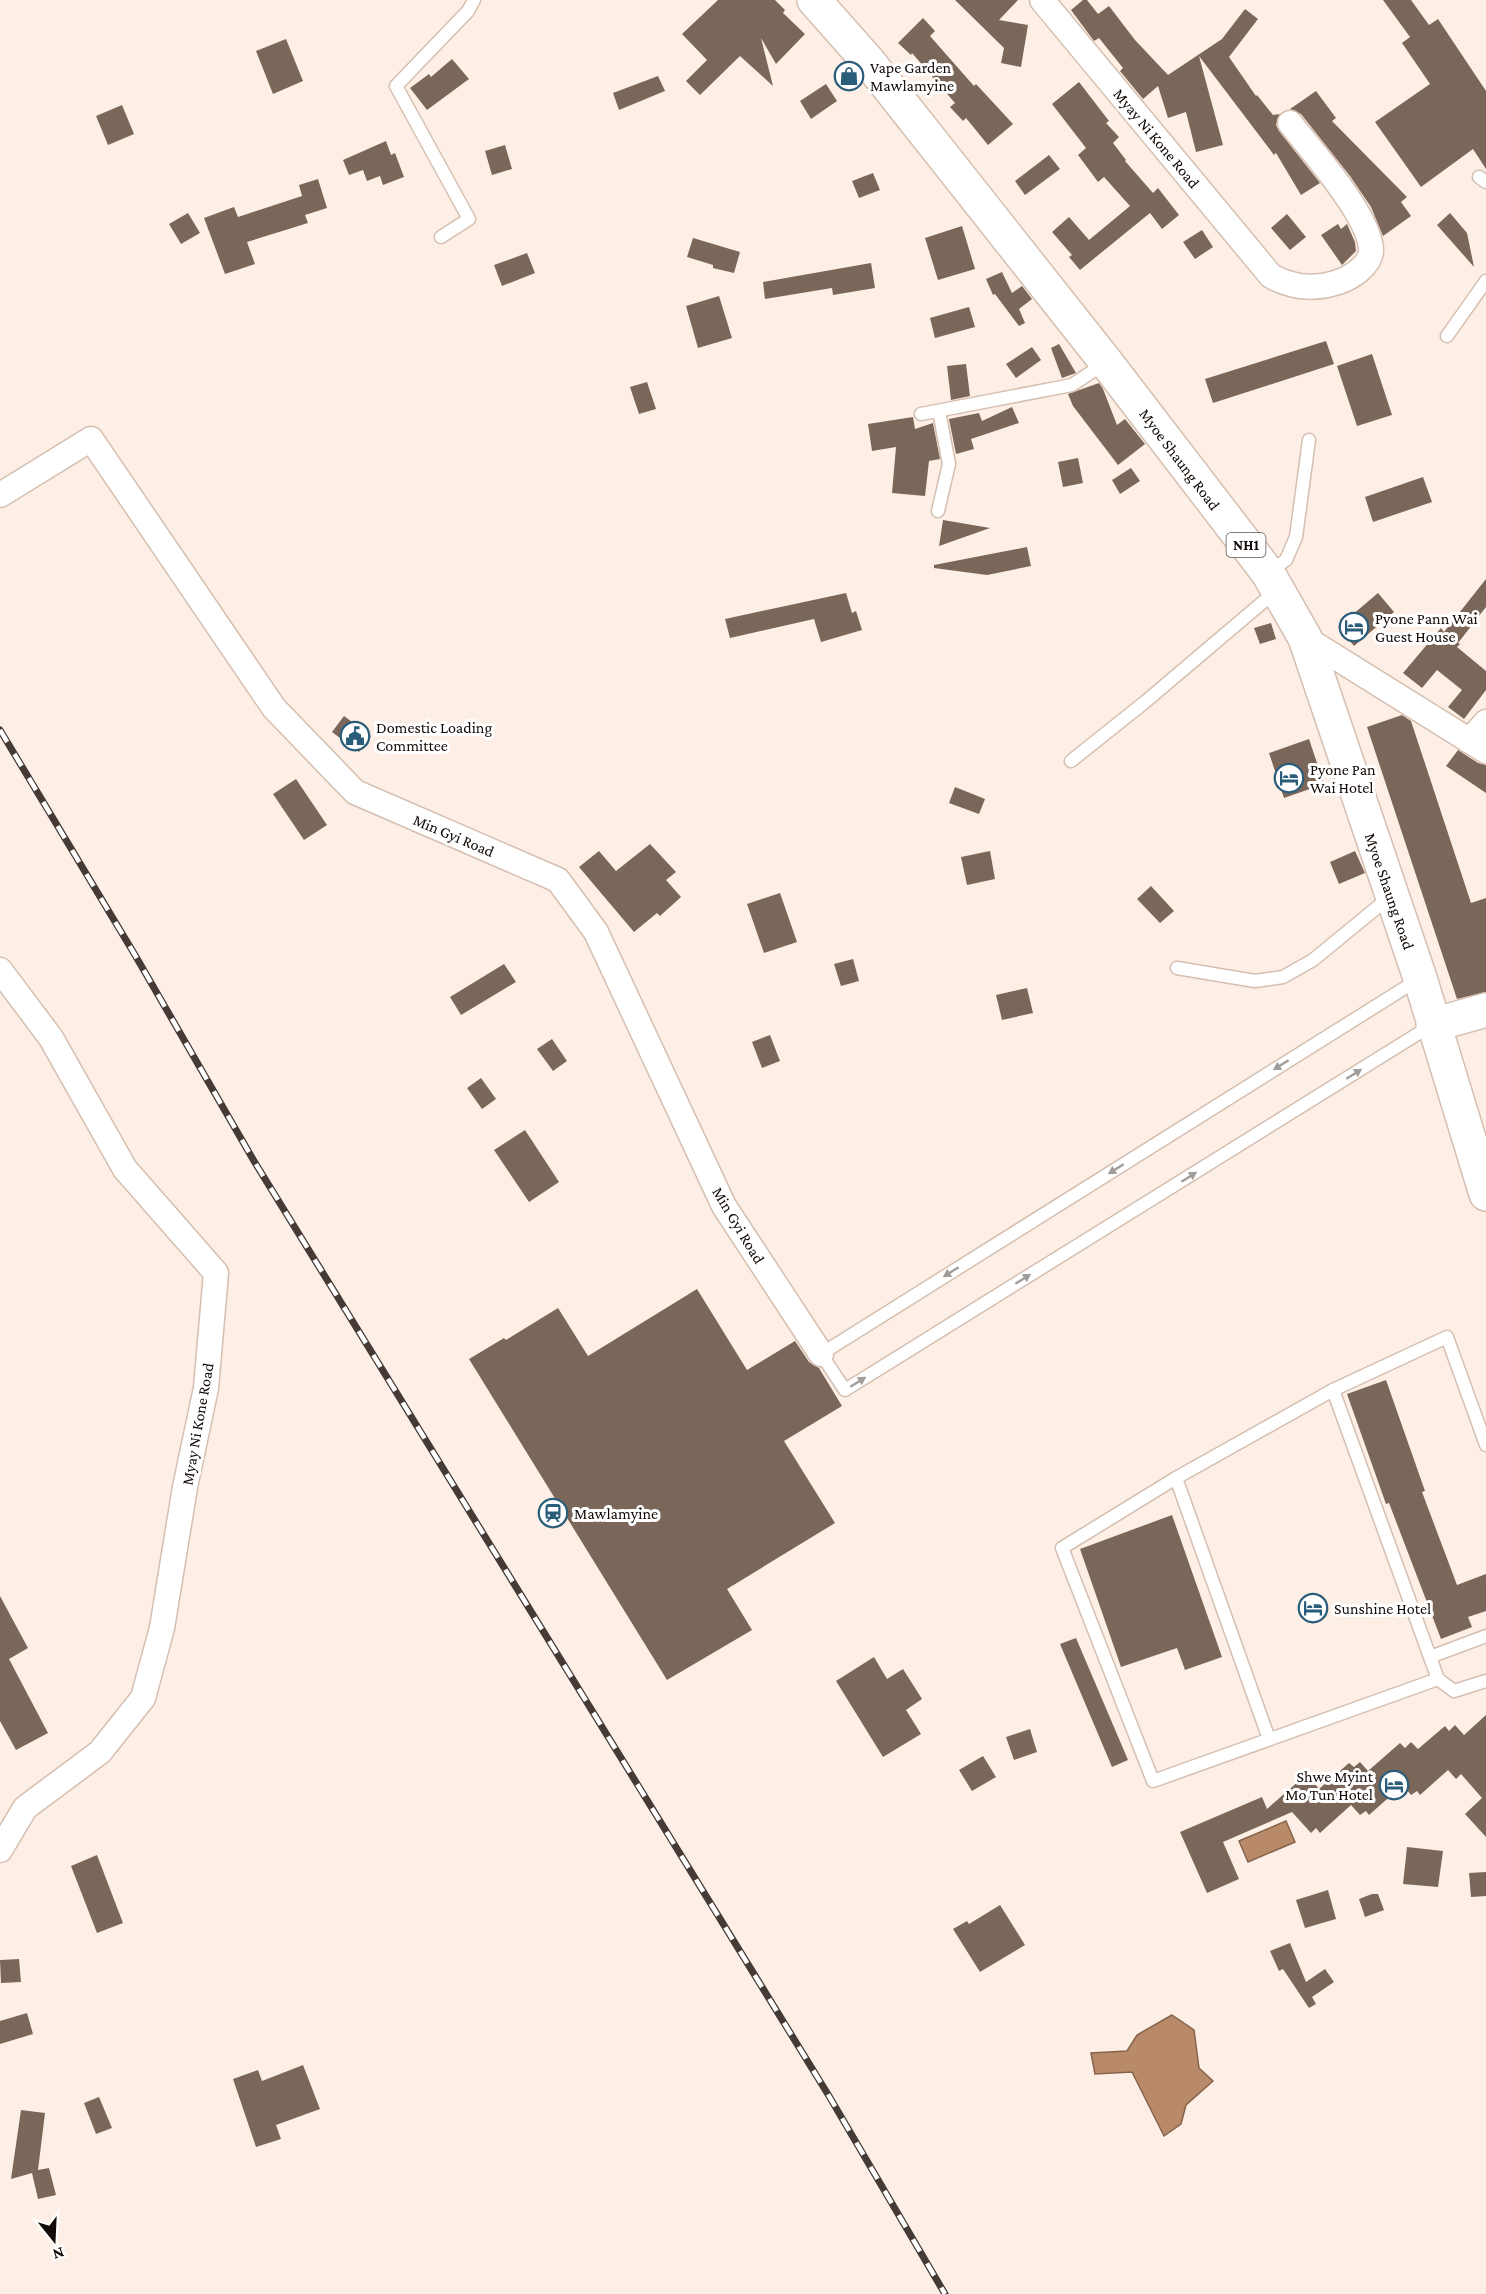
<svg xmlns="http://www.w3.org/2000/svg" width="1486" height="2294" font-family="'Crimson Pro',serif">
<rect width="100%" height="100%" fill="#fdefe5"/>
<g fill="#b98a69" stroke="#87634b" stroke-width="1.5">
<path d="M1286 1821 1295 1842 1248 1862 1239 1841Z"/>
<path d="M1172 2015 1194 2030 1199 2068 1213 2081 1186 2105 1181 2124 1164 2136 1132 2072 1095 2074 1091 2053 1127 2051 1137 2035Z"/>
</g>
<g fill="#7b6759">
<path d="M718 0H775L785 10 783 13 805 34 776 64 761 38 773 86 740 56 700 95 686 81 707 60 682 34Z"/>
<path d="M955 0H1018L999 20 1028 25 1021 67 1001 63 1004 48Z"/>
<path d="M1083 0H1087L1098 14 1109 6 1135 40 1168 75 1222 39 1245 9 1258 19 1229 57 1256 96 1257 95 1273 115 1280 114 1276 125 1279 131 1320 183 1301 195 1276 153 1274 155 1199 56 1223 145 1196 152 1186 112 1168 118 1158 86 1143 99 1120 71 1123 68 1099 38 1094 41 1071 10Z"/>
<path d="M1383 0H1411L1429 25 1438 19 1486 91V169L1473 149 1421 187 1375 122 1430 84 1402 43 1410 37Z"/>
<path d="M923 18 935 31 930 36 974 86 976 84 1013 124 988 145 966 118 963 121 950 107 955 103 912 53 911 55 898 43Z"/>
<path d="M286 39 303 81 273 94 256 51Z"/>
<path d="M452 59 469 79 427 110 410 88 429 74 431 77Z"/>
<path d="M658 76 665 91 619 110 613 93Z"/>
<path d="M1079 82 1109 121 1106 123 1119 137 1113 143 1126 160 1125 161 1153 193 1158 188 1179 215 1162 229 1150 213 1080 270 1069 257 1072 255 1052 232 1069 217 1089 240 1130 206 1104 177 1098 182 1078 155 1086 148 1052 104Z"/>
<path d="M826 84 837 101 811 119 800 101Z"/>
<path d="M1316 91 1336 118 1332 121 1407 197 1401 202 1411 216 1383 236 1371 207 1350 176 1301 114 1290 109Z"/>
<path d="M122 105 134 134 108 145 96 116Z"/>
<path d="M386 141 391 155 395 153 404 177 383 185 380 176 367 181 363 170 349 175 343 160Z"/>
<path d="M505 145 512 169 492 175 485 151Z"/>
<path d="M1049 155 1060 169 1025 195 1015 181Z"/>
<path d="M873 173 880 190 859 198 852 181Z"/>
<path d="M318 179 327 208 305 215 308 223 247 242 255 264 225 274 204 218 234 207 238 217 302 196 299 185Z"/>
<path d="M188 213 200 233 181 244 169 224Z"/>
<path d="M1450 213 1467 233 1474 267 1437 225Z"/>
<path d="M1287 214 1306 237 1290 250 1271 228Z"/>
<path d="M1338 224 1341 229 1347 224 1355 242 1356 251 1342 265 1321 235Z"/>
<path d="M962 226 975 269 938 280 925 238Z"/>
<path d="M1202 230 1213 247 1195 259 1183 242Z"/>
<path d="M693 238 740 252 734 273 713 268V265L687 257Z"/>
<path d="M527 253 535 273 502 286 494 265Z"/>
<path d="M871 263 875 288 833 295 832 288 765 299 763 282Z"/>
<path d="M1002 272 1012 293 1022 286 1032 299 1019 309 1025 323 1019 326 995 294 993 295 986 279Z"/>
<path d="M719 296 732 338 698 348 686 306Z"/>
<path d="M969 307 975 327 935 338 930 318Z"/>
<path d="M1326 341 1334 364 1213 403 1205 379Z"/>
<path d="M1059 344 1076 373 1062 378 1051 348Z"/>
<path d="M1032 347 1041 360 1016 378 1006 364Z"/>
<path d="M1372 354 1392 415 1357 426 1337 366Z"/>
<path d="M966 364 970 396 951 400 947 366Z"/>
<path d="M647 382 656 409 639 414 630 387Z"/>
<path d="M1099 383 1103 389 1117 425 1125 419 1145 444 1118 465 1073 406 1068 394Z"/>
<path d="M1012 407 1019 423 971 439 974 449 956 454 949 419 979 413 982 421Z"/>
<path d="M913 417 915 429 933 423 940 459 929 461 925 496 892 493 896 447 872 451 868 424Z"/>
<path d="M1078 458 1083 483 1063 487 1058 462Z"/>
<path d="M1131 468 1140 481 1120 494 1112 480Z"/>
<path d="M1423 477 1432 502 1373 522 1365 497Z"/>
<path d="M943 520 990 528 939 546Z"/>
<path d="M1027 547 1031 566 987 575 934 568V565Z"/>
<path d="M1486 579V607L1458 643 1460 644 1457 647 1486 671V690L1464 719 1448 707 1462 690 1437 670 1422 688 1403 673 1441 628 1444 632Z"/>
<path d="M846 593 852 613 856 611 862 630 821 642 814 619 730 638 725 619Z"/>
<path d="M1378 593 1394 612 1354 646 1338 627Z"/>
<path d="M1271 623 1276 639 1260 644 1254 628Z"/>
<path d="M1402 715 1411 721 1471 903 1486 898V992L1457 999 1367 727Z"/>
<path d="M344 716 371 736 359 752 332 732Z"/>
<path d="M1309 739 1324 784 1284 798 1269 753Z"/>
<path d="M1458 750 1478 763 1486 765V793L1446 766Z"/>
<path d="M296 779 327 825 304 840 273 794Z"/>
<path d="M955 787 985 799 979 814 949 803Z"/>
<path d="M650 844 676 872 666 880 681 897 660 916 657 913 634 932 579 867 599 851 616 871Z"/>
<path d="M990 851 995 879 967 885 961 857Z"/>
<path d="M1355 851 1365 873 1339 884 1330 862Z"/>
<path d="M1151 886 1174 911 1160 923 1137 899Z"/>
<path d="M780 893 797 942 764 953 747 904Z"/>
<path d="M853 959 859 981 841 986 834 964Z"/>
<path d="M504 964 516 982 461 1015 450 997Z"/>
<path d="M1027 988 1033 1013 1002 1020 996 995Z"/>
<path d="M770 1035 780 1061 762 1068 752 1042Z"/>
<path d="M552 1039 567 1061 553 1071 537 1049Z"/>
<path d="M481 1078 496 1099 482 1109 467 1088Z"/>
<path d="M525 1130 559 1182 529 1202 494 1150Z"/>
<path d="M697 1289 747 1370 795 1341 809 1362 819 1368 842 1406 784 1441 835 1523 727 1589 752 1630 667 1680 469 1359 504 1338 506 1340 558 1308 588 1356Z"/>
<path d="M1386 1380 1425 1491 1422 1492 1457 1585 1486 1574V1611L1468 1617 1472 1627 1441 1639 1389 1503 1386 1504 1347 1394Z"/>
<path d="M1172 1515 1222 1657 1185 1670 1177 1648 1121 1667 1080 1549Z"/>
<path d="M0 1596 28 1648 9 1659 48 1733 16 1750 0 1721Z"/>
<path d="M1076 1638 1128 1760 1112 1767 1060 1644Z"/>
<path d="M874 1657 887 1679 903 1669 922 1699 906 1710 921 1734 883 1757 836 1681Z"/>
<path d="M1486 1715V1837L1465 1814 1482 1798 1461 1774 1456 1779 1448 1770 1420 1795 1417 1791 1411 1795 1403 1785 1369 1815 1366 1811 1360 1815 1351 1805 1320 1833 1316 1828 1311 1833 1292 1812 1223 1842 1239 1879 1207 1893 1180 1832 1262 1797 1267 1809 1300 1780 1304 1785 1311 1779 1319 1789 1349 1763 1354 1767 1360 1762 1368 1771 1400 1743 1405 1748 1411 1742 1418 1749 1445 1726 1449 1731 1455 1725 1464 1735Z"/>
<path d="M1030 1729 1037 1752 1014 1760 1006 1737Z"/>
<path d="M983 1756 996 1777 972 1791 959 1770Z"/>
<path d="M1407 1847 1443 1851 1438 1887 1403 1884Z"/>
<path d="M97 1855 123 1923 97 1933 71 1866Z"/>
<path d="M1486 1872V1896L1471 1897 1469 1873Z"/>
<path d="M1328 1890 1336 1919 1305 1928 1296 1900Z"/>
<path d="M1372 1894H1378L1384 1910 1365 1917 1359 1899Z"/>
<path d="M1000 1905 1025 1945 980 1972 953 1929 967 1921 969 1924Z"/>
<path d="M1290 1943 1306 1982 1325 1969 1334 1982 1312 1997 1316 2004 1309 2008 1283 1969 1279 1971 1270 1951Z"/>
<path d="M19 1959 21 1982 1 1983 0 1960Z"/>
<path d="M27 2013 33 2034 0 2044V2021Z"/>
<path d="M303 2065 320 2109 276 2125 281 2139 256 2147 233 2079 258 2070 262 2081Z"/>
<path d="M99 2097 112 2128 96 2134 84 2103Z"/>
<path d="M21 2110 45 2113 38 2170 49 2168 56 2195 38 2199 32 2173 11 2179Z"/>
</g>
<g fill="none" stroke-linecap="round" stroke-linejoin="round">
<g stroke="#d5bfb0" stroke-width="15">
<g id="lane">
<path d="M1479 177 1486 182"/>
<path d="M441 237 469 219 396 86 468 11 474 0"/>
<path d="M1447 336 1486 281"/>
<path d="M921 414 1072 385 1105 363"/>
<path d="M938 511 949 464 939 411"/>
<path d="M1268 573 1286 560 1296 537 1309 440"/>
<path d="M1071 761 1145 702 1276 591"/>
<path d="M1177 968 1255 981 1283 977 1313 960 1391 896"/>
<path d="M1419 979 821 1354 845 1390 1432 1025"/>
<path d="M1333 1390 1438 1679 1454 1691 1486 1681"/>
<path d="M1176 1478 1269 1739"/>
<path d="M1430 1657 1486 1636"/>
<path d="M1438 1679 1153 1781 1062 1548 1176 1478 1333 1390 1447 1337 1486 1445"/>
</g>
</g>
<g stroke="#d5bfb0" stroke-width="27">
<g id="street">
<path d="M1042 0 1271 276C1293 288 1315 290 1338 282 1351 278 1369 266 1371 252 1373 219 1310 149 1290 123"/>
<path d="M0 495 91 439 274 708 355 792 558 880 596 932 724 1206 821 1354"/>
<path d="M1305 638 1486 751"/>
<path d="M1469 741 1486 722"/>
<path d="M0 970 51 1038 125 1169 216 1273 206 1388 185 1487 162 1628 143 1698 100 1752 25 1808 0 1850"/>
</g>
</g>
<g stroke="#d5bfb0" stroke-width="36">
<path id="secondary" d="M1433 1025 1486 1010"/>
</g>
<g stroke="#d5bfb0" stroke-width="36">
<path id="highway" d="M814 0 868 61 1106 362 1268 573 1305 638 1420 978 1486 1194"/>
</g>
<use href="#lane" stroke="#fff" stroke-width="12"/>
<use href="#street" stroke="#fff" stroke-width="24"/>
<use href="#secondary" stroke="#fff" stroke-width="33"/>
<use href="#highway" stroke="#fff" stroke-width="33"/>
<g stroke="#453b36" stroke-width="7">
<path id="rail" d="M0 730 135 955 254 1161 829 2096 945 2294"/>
</g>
<use href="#rail" stroke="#fff" stroke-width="4.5" stroke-dasharray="14" stroke-linecap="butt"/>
</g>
<defs><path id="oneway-solid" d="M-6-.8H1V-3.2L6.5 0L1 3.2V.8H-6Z" transform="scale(1.5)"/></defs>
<g fill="#a09d9b">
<use href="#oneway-solid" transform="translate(1281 1065) rotate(148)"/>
<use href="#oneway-solid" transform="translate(1354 1074) rotate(-32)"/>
<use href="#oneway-solid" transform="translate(1116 1169) rotate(148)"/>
<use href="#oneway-solid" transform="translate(1189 1177) rotate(-32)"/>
<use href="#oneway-solid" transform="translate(951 1272) rotate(148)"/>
<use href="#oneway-solid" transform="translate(1023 1279) rotate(-32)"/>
<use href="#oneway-solid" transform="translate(858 1382) rotate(-32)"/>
</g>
<defs>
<g id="shop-ring" transform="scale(1.5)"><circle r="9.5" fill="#fff" stroke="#2a5d7a" stroke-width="1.5"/><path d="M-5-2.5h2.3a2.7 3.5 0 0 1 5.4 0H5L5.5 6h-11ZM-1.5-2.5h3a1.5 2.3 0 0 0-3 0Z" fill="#2a5d7a"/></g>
<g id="hotel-ring" transform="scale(1.5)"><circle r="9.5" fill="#fff" stroke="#2a5d7a" stroke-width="1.5"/><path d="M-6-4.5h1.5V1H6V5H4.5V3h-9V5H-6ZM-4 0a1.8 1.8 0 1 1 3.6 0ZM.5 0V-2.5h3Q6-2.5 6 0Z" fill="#2a5d7a"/></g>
<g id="civic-ring" transform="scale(1.5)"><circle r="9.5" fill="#fff" stroke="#2a5d7a" stroke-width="1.5"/><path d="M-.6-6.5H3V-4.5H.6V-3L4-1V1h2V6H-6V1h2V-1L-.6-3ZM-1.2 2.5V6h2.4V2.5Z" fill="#2a5d7a"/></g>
<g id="station-ring" transform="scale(1.5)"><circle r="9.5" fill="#fff" stroke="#2a5d7a" stroke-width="1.5"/><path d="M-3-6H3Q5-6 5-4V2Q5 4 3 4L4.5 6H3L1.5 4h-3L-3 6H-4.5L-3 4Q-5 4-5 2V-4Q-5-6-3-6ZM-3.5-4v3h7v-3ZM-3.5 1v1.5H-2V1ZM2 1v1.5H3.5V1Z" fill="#2a5d7a"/></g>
</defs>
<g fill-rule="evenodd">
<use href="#shop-ring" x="849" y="76"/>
<use href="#hotel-ring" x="1354" y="627"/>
<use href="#civic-ring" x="355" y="736"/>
<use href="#hotel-ring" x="1289" y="778"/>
<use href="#station-ring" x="553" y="1513"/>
<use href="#hotel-ring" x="1313" y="1608"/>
<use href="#hotel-ring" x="1394" y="1785"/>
</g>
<g text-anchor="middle" stroke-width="6" stroke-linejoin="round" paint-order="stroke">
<rect fill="#fff" stroke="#585350" stroke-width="1.5" x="1226.5" y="533" width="39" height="24" rx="4.5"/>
<g font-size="15" font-weight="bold" fill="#110905">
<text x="1246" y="550">NH1</text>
</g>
<g font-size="16" fill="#110905" stroke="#fff" text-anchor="start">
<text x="870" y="73">Vape Garden<tspan x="870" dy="18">Mawlamyine</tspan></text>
<text x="1375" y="624">Pyone Pann Wai<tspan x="1375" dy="18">Guest House</tspan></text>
<text x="376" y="733">Domestic Loading<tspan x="376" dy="18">Committee</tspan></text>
<text x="1310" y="775">Pyone Pan<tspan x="1310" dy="18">Wai Hotel</tspan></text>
<text x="574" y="1519">Mawlamyine</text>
<text x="1334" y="1614">Sunshine Hotel</text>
<text x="1373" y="1782" text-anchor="end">Shwe Myint<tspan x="1373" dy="18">Mo Tun Hotel</tspan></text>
</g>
<g font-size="16" fill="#110905" stroke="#fff">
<text transform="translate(1157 138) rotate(50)" y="6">Myay Ni Kone Road</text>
<text transform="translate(1180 459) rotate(53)" y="6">Myoe Shaung Road</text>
<text transform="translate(454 835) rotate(23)" y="6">Min Gyi Road</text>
<text transform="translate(1390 891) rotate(71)" y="6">Myoe Shaung Road</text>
<text transform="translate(739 1225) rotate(59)" y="6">Min Gyi Road</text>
<text transform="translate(197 1424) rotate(-80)" y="6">Myay Ni Kone Road</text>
</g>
</g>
<g transform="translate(54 2240) rotate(162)" stroke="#ffffff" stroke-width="4.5" paint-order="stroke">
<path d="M0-4.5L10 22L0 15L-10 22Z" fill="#110905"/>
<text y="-9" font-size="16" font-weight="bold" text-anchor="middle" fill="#110905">N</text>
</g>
</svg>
